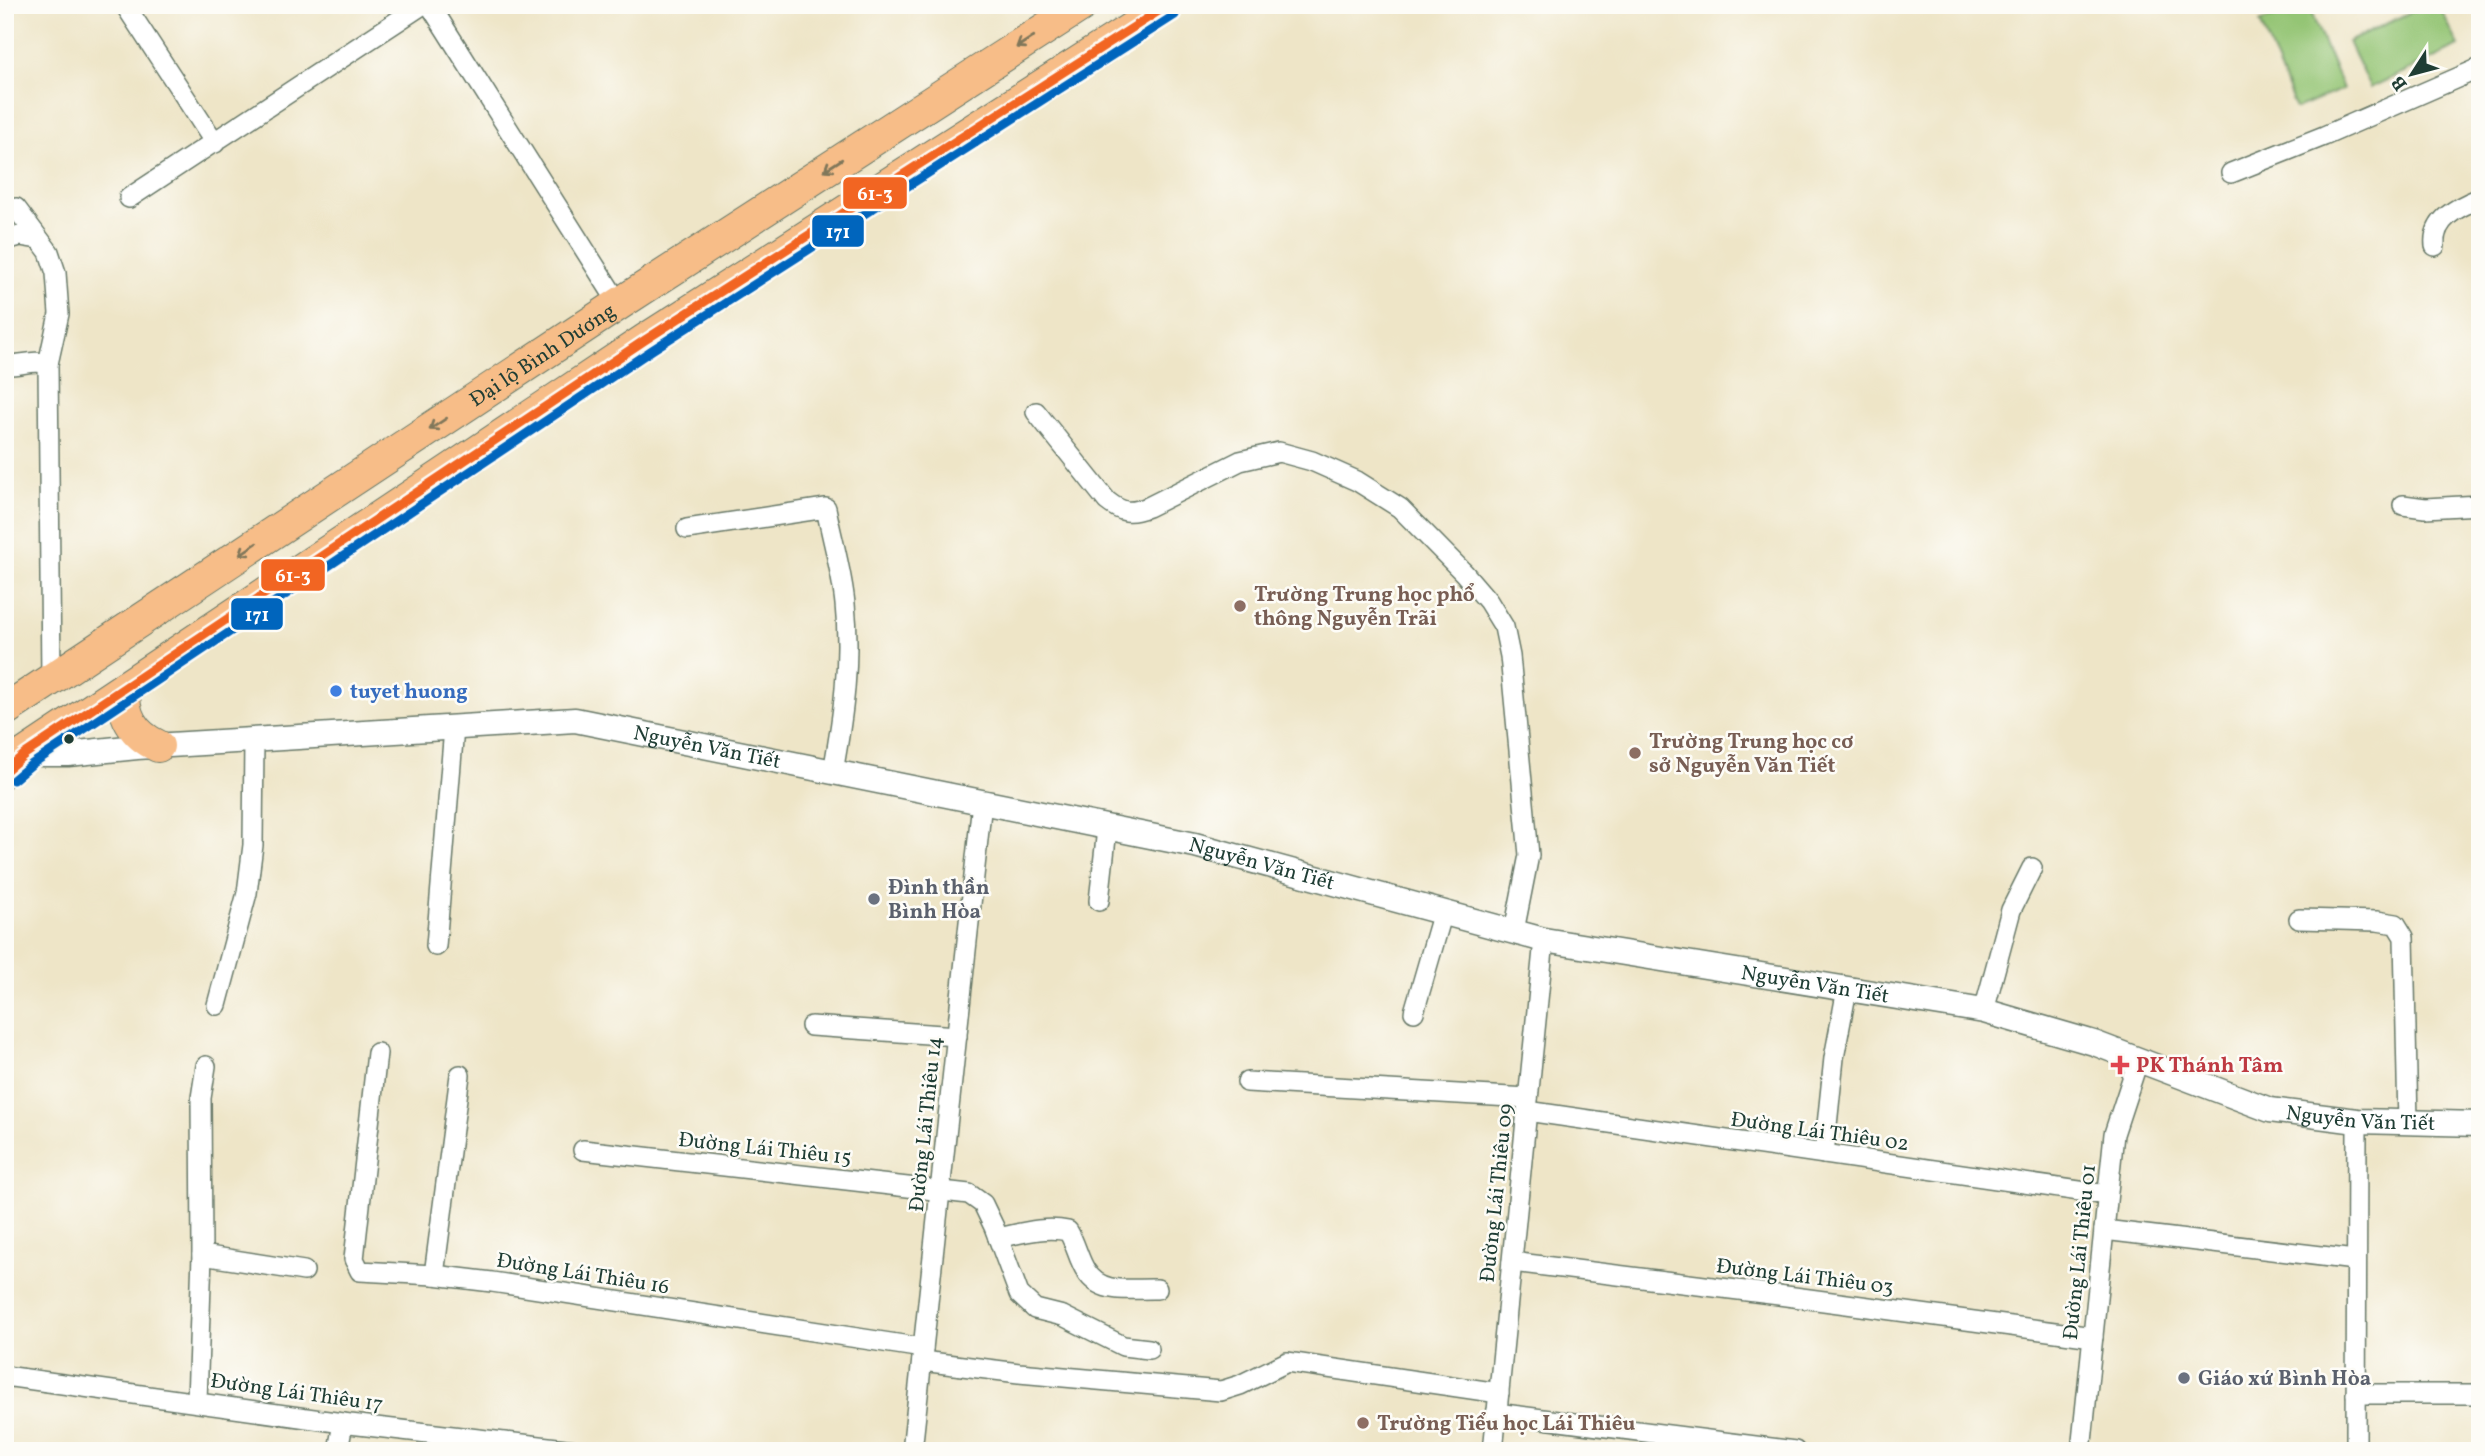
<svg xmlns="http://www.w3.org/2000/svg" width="2485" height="1456" font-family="Vollkorn,serif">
<rect width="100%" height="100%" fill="#fdfcf7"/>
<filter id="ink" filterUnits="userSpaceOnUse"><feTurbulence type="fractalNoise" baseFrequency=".0143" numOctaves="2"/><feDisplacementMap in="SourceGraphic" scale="14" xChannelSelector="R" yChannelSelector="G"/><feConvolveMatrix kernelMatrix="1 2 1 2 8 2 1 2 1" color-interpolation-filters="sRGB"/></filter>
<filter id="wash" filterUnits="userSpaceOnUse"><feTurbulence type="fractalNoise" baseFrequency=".00686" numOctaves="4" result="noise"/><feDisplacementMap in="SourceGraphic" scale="28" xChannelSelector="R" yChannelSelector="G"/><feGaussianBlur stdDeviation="1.57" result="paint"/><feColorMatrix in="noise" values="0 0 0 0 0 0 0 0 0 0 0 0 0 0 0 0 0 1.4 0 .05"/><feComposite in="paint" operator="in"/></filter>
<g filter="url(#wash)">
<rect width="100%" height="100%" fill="#eee5c7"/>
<g fill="#94c575" stroke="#5a8154" stroke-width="2">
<path d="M2300 5H2308L2343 89 2296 109 2260 22Z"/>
<path d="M2425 5H2439L2459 46 2370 88 2348 42Z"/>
</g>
</g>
<g filter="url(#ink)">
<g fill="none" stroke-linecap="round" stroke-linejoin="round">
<g stroke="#677867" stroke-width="22">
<g id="minor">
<path d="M125 5 215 143"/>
<path d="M430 5 619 304"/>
<path d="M2231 173 2324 136 2480 68"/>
<path d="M129 198 422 5"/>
<path d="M16 208 49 252 56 273 59 314 48 364 51 680"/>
<path d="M5 240 20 236 38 239"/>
<path d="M2435 246C2432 219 2458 207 2480 198"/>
<path d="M5 365C20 366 34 359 48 364"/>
<path d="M1036 412 1107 501C1122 513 1130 514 1148 507L1240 461 1279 452 1312 461 1357 481 1400 508 1464 573 1488 601 1504 627 1510 656 1529 855 1514 931"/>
<path d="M2403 505 2425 508 2480 505"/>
<path d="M687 529 826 508C832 539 842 572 845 604 851 661 843 716 833 772"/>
<path d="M1099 901 1107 829"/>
<path d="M2299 919 2377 921 2396 924 2404 937 2408 1123"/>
<path d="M436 946 454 728"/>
<path d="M217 1005 247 893 253 845 254 740"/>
<path d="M1984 1011 2011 910 2032 868"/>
<path d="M1414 1012 1443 912"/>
<path d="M811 1026 957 1036"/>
<path d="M377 1053 354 1259 360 1271 434 1275"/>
<path d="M460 1075 434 1275 492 1282 923 1348"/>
<path d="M1247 1082 1528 1098"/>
<path d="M1527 1111 2107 1195"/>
<path d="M583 1150 969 1194 983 1204 994 1227 1019 1294 1035 1309 1063 1316 1123 1346 1149 1349"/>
<path d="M1824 1154 1834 1058 1847 989"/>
<path d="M2104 1230 2355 1260"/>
<path d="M998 1238C1022 1233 1044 1226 1068 1231 1076 1244 1078 1259 1086 1271 1101 1296 1132 1288 1157 1289"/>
<path d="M202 1255 304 1271"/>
<path d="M1512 1262 1794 1297 2093 1337"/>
<path d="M922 1361 1019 1373 1221 1391 1240 1385 1287 1362 1499 1393"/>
<path d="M5 1376 350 1424 583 1451"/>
<path d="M2356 1394H2480"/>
<path d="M197 1401 202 1255 201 1098 206 1066"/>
<path d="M1496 1413 1795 1451"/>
<path d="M338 1451 343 1423"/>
<path d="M912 1451 982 802"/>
<path d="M1493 1451 1544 940"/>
<path d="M2081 1451 2114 1134 2138 1061"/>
<path d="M2356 1451 2357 1121"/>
</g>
</g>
<g stroke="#677867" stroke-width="27">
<g id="tertiary">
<path id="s1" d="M25 754H68L137 747 575 720 1195 845 1544 940 1984 1011 2094 1043 2270 1110 2357 1121 2480 1124"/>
</g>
</g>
<g stroke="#677867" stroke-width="34">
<g id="trunk">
<path d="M125 687C121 714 133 735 158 746"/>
<path id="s2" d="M5 710 619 304 1082 5"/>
<path d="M5 771 25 754 645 340 1168 5"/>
</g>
</g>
<use href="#minor" stroke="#fff" stroke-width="19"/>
<use href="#tertiary" stroke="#fff" stroke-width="24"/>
<use href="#trunk" stroke="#f7bd88" stroke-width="32"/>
<g stroke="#fdfcf7" stroke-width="14">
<path id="bus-1" d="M5 771 25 754 645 340 1168 5"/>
</g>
<g stroke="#fdfcf7" stroke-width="14">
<path id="bus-2" d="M13 780 32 764 652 350 1175 15"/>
</g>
<use href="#bus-1" stroke="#f26522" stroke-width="9"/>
<use href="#bus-2" stroke="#0065bd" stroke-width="9"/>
</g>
<defs><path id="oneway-shaft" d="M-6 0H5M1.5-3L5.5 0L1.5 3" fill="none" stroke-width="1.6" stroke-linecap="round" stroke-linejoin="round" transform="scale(1.75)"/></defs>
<g stroke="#80775a">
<use href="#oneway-shaft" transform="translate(1025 42) rotate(147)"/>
<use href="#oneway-shaft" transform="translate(833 165) rotate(147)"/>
<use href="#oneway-shaft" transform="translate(438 424) rotate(146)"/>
<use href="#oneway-shaft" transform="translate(248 549) rotate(146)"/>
</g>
</g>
<g fill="#8d6e63" stroke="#fdfcf7" stroke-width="2.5">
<circle cx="1240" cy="606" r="7"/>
<circle cx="1635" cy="753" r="7"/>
<circle cx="1363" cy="1423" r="7"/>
</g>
<circle fill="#3f7fe0" stroke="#fdfcf7" stroke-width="2.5" cx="336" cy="691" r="7"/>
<circle fill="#1f3d34" stroke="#fdfcf7" stroke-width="2.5" cx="69" cy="739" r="6"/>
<g fill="#6b7280" stroke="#fdfcf7" stroke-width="2.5">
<circle cx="874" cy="899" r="7"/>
<circle cx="2184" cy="1378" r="7"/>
</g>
<path fill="#e0444e" stroke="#fdfcf7" stroke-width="2.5" d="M2116.5 1054.5h7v7h7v7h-7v7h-7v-7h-7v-7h7z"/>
<g text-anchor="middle" stroke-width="5" stroke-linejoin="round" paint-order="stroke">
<g font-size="21" fill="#1f3d34" stroke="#fdfcf7">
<text dy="7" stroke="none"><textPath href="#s2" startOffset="644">Đại lộ Bình Dương</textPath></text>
<text dy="7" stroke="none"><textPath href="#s1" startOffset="686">Nguyễn Văn Tiết</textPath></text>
<text dy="7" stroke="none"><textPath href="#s1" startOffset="1253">Nguyễn Văn Tiết</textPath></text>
<text dy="7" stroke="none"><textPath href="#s1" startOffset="1820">Nguyễn Văn Tiết</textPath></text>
<text dy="7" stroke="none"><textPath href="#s1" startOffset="2385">Nguyễn Văn Tiết</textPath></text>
<text transform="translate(925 1124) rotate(-84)" y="7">Đường Lái Thiêu 14</text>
<text transform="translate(1820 1131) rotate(8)" y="7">Đường Lái Thiêu 02</text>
<text transform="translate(765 1148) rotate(6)" y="7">Đường Lái Thiêu 15</text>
<text transform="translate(1496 1193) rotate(-84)" y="7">Đường Lái Thiêu 09</text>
<text transform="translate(2079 1252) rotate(-84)" y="7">Đường Lái Thiêu 01</text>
<text transform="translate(583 1273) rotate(9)" y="7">Đường Lái Thiêu 16</text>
<text transform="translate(1805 1276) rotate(7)" y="7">Đường Lái Thiêu 03</text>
<text transform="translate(297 1392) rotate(8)" y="7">Đường Lái Thiêu 17</text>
</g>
<g font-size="21" font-weight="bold" fill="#785e54" stroke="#fdfcf7" text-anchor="start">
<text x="1254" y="601">Trường Trung học phổ<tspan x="1254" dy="24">thông Nguyễn Trãi</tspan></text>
<text x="1649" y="748">Trường Trung học cơ<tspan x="1649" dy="24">sở Nguyễn Văn Tiết</tspan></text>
<text x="1377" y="1430">Trường Tiểu học Lái Thiêu</text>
</g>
<g font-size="21" font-weight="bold" fill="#366cbe" stroke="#fdfcf7" text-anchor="start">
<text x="350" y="698">tuyet huong</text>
</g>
<g font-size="21" font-weight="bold" fill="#5b616d" stroke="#fdfcf7" text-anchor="start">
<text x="888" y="894">Đình thần<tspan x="888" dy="24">Bình Hòa</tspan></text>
<text x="2198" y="1385">Giáo xứ Bình Hòa</text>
</g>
<g font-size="21" font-weight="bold" fill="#be3a42" stroke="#fdfcf7" text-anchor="start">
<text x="2136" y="1072">PK Thánh Tâm</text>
</g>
</g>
<g stroke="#fdfcf7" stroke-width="2.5">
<rect x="842" y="176" width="66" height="34" rx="7" fill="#f26522"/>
<rect x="811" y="214" width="54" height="34" rx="7" fill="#0065bd"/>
<rect x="260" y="558" width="66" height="34" rx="7" fill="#f26522"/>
<rect x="230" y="597" width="54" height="34" rx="7" fill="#0065bd"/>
</g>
<g font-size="19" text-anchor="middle" font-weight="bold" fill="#fff">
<text x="875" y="200">61-3</text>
<text x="838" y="238">171</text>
<text x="293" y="582">61-3</text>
<text x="257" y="621">171</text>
</g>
<rect width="2485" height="1456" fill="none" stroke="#fdfcf7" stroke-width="28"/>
<g transform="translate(2412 74) rotate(234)" stroke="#fdfcf7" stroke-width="5" paint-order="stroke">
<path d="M0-5L12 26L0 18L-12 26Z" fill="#1f3d34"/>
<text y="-10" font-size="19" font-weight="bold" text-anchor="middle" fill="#1f3d34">B</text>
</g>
</svg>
